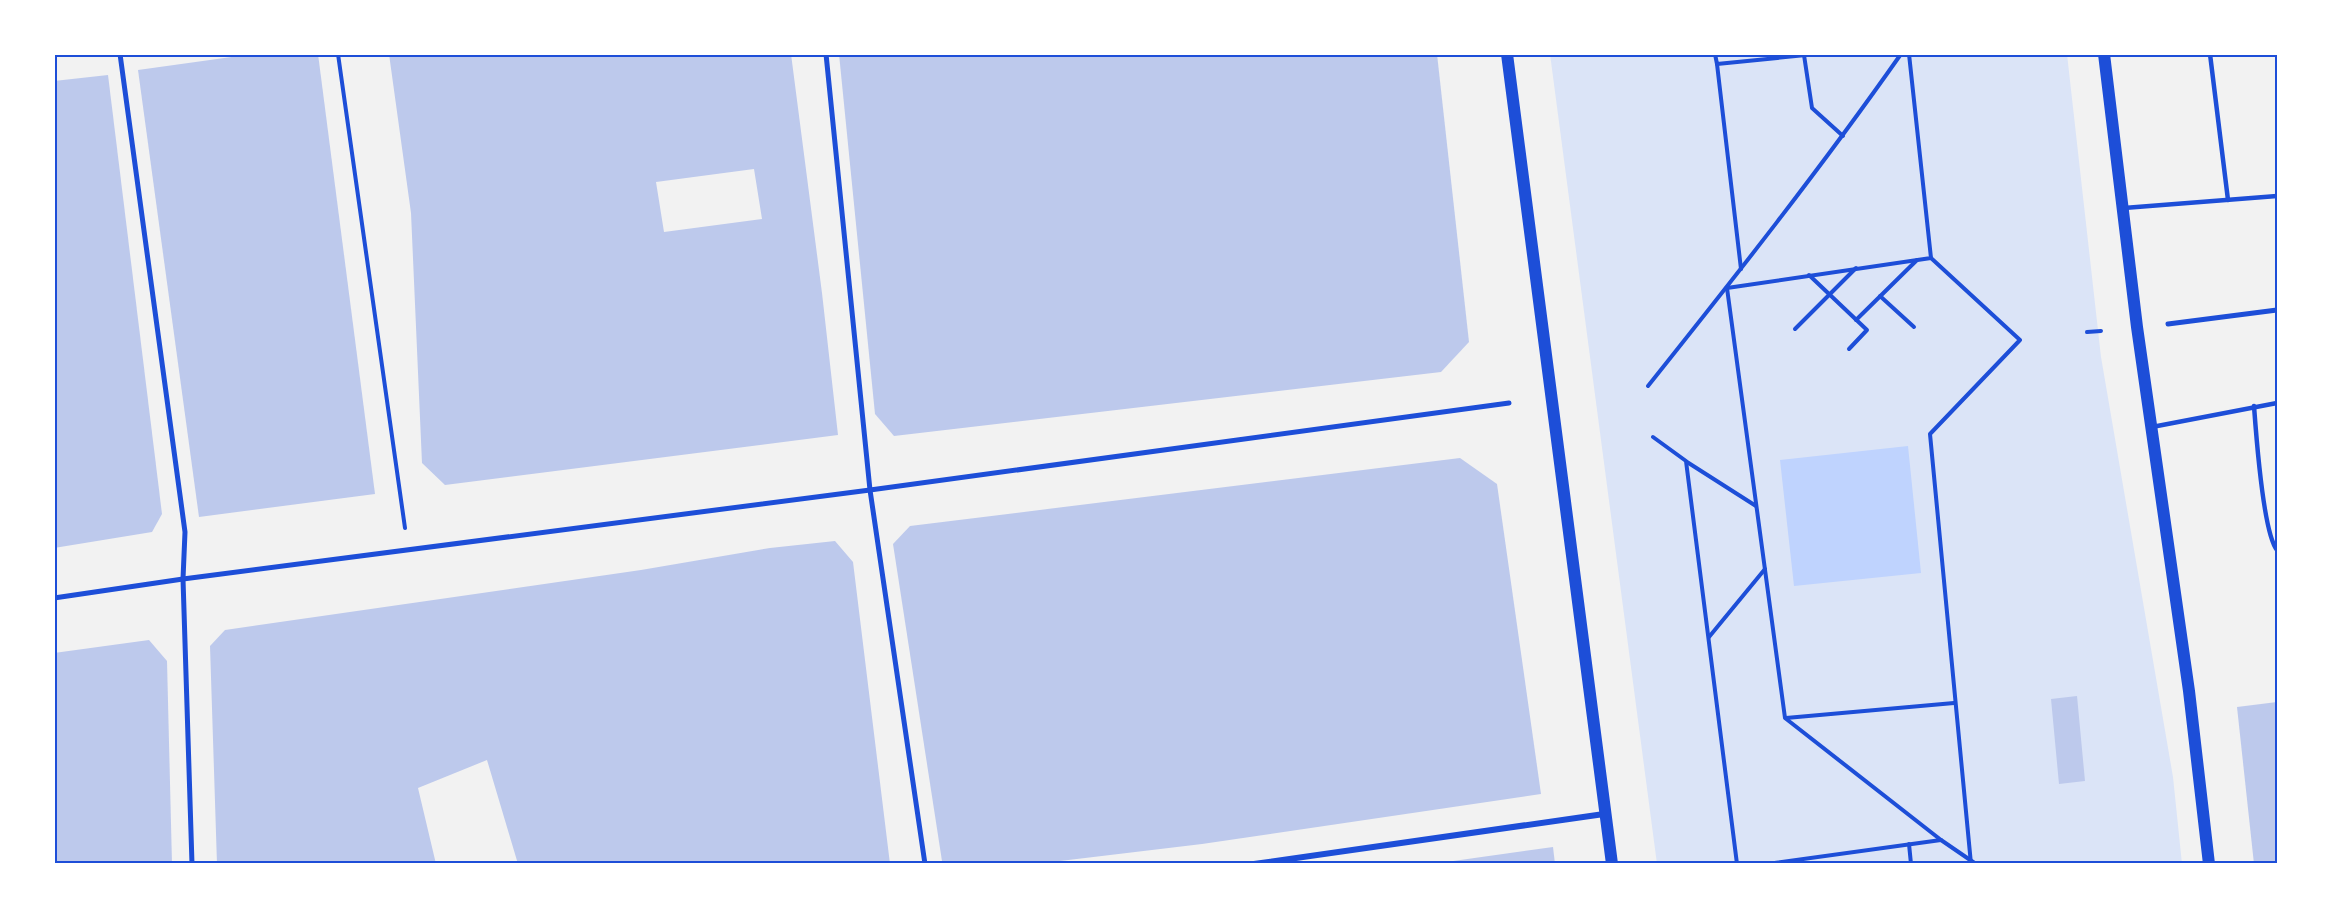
<svg xmlns="http://www.w3.org/2000/svg" width="2331" height="918" font-family="'IBM Plex Serif',serif">
<rect width="100%" height="100%" fill="#f2f2f2"/>
<path fill="#dbe4f7" d="M1550 54H2067L2101 357 2173 777 2182 864H1657Z"/>
<path fill="#bfd3fe" d="M1908 446 1921 573 1794 586 1780 460Z"/>
<g fill="#bdc9ec" fill-rule="evenodd">
<path d="M253 54H318L375 494 199 517 138 70Z"/>
<path d="M389 54H791L822 293 838 435 445 485 422 463 411 213ZM754 169 762 219 664 232 656 182Z"/>
<path d="M839 54H1437L1469 342 1441 372 894 436 875 414Z"/>
<path d="M108 75 162 514 152 532 54 548V81Z"/>
<path d="M1460 458 1497 484 1541 794 1202 844 1035 864H946L942 861 893 544 910 526Z"/>
<path d="M835 541 853 562 890 864H518L487 760 418 788 436 864H217L210 646 225 630 641 570 770 548Z"/>
<path d="M149 640 167 661 172 864H54V653Z"/>
<path d="M2077 696 2085 781 2059 784 2051 699Z"/>
<path d="M2277 702V864H2254L2237 707Z"/>
<path d="M1553 847 1555 864H1439V863Z"/>
</g>
<g fill="none" stroke-linecap="round" stroke-linejoin="round">
<g stroke="#1d4ed8" stroke-width="4">
<path d="M338 54 405 528"/>
<path d="M1715 54 1717 64 1816 54"/>
<path d="M1909 54 1931 258 1727 288 1785 718 1941 840 1976 864"/>
<path d="M1804 55 1812 108 1843 136"/>
<path d="M1717 64 1741 269"/>
<path d="M1931 258 2020 340 1930 434 1971 864"/>
<path d="M1809 275 1867 330 1849 349"/>
<path d="M1880 296 1914 327"/>
<path d="M1856 320 1917 260"/>
<path d="M1795 329 1856 268"/>
<path d="M2087 332 2101 331"/>
<path d="M1648 386C1735 277 1821 168 1901 54"/>
<path d="M1653 437 1686 461 1737 864"/>
<path d="M1687 462 1756 506"/>
<path d="M1709 637 1765 569"/>
<path d="M1786 718 1954 703"/>
<path d="M1909 844 1911 864"/>
<path d="M1767 864 1941 840"/>
</g>
<g stroke="#1d4ed8" stroke-width="4.5">
<path d="M2210 54 2228 200"/>
<path d="M2124 208 2277 196"/>
<path d="M2254 406C2256 433 2263 533 2277 550"/>
<path d="M2152 427 2277 403"/>
</g>
<g stroke="#1d4ed8" stroke-width="5">
<path d="M120 54 185 532 183 579 192 864"/>
<path d="M826 54 870 490 925 864"/>
<path d="M2168 324 2277 310"/>
<path d="M54 598 183 579 870 490 1509 403"/>
</g>
<path stroke="#1d4ed8" stroke-width="6" d="M1254 864 1604 814"/>
<g stroke="#1d4ed8" stroke-width="12">
<path d="M1507 54 1612 864"/>
<path d="M2104 54 2137 327 2189 691 2209 864"/>
</g>
</g>
<rect width="2331" height="918" fill="none" stroke="#ffffff" stroke-width="111"/>
<rect x="56" y="56" width="2220" height="806" fill="none" stroke="#1d4ed8" stroke-width="2"/>
</svg>
